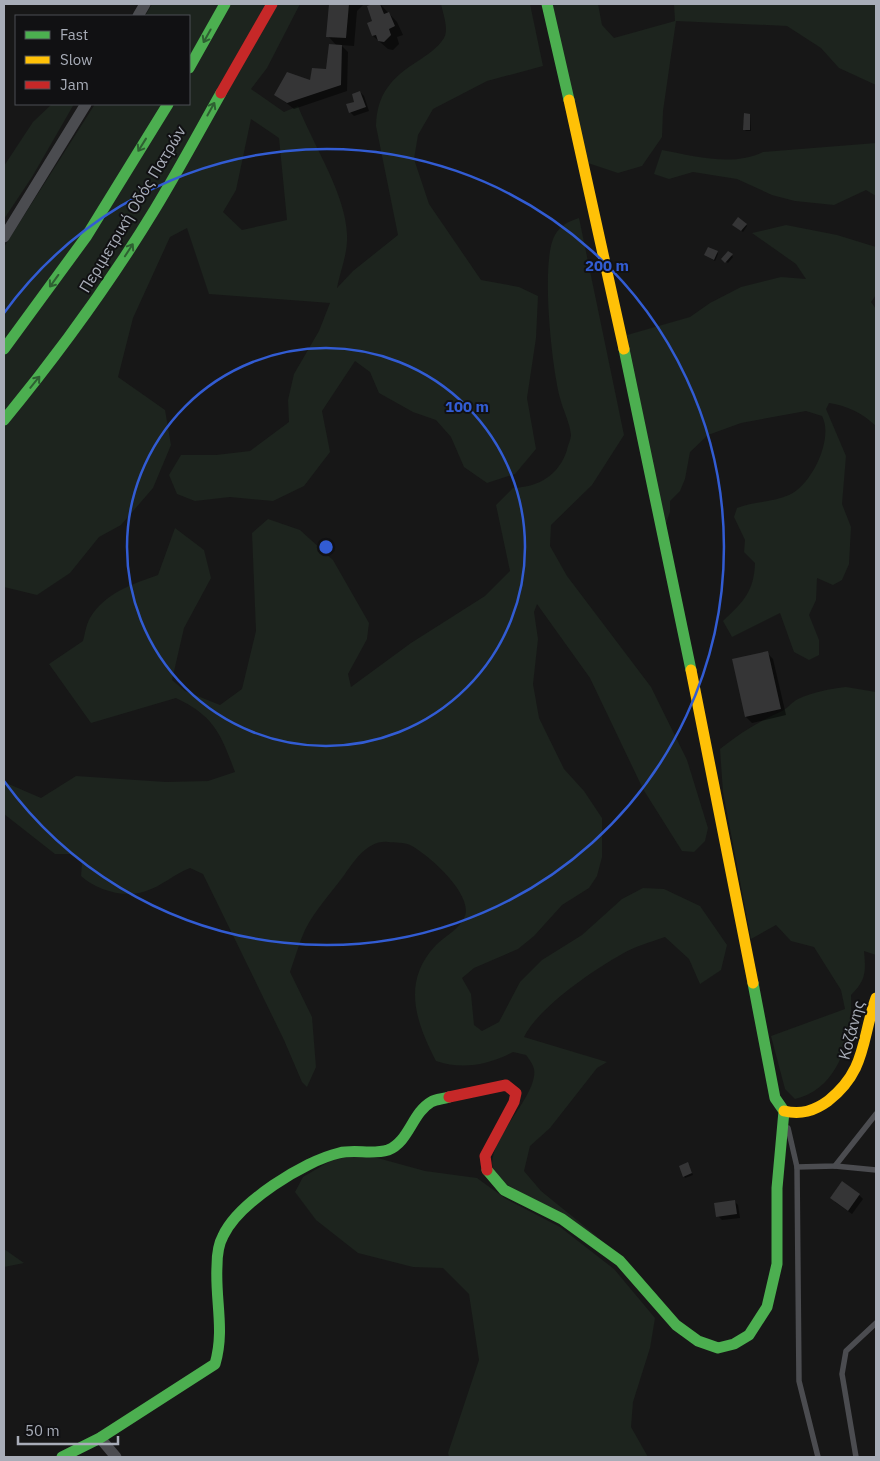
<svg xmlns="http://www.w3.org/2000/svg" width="880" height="1461" font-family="'IBM Plex Sans',sans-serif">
<rect width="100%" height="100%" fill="#171717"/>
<g fill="#1d241e" fill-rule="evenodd">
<path d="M152 4H300L267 68 251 89 284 112 298 106C313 145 346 194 347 235 348 254 340 271 337 288L353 271 398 235 376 126C377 94 391 78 418 61 427 55 438 48 444 38 449 29 443 14 441 4H530L543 66 487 81 433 109 418 135 414 159 429 204 481 280 519 287 538 296 536 338 527 398 536 449 515 474 487 483 464 467 451 437 436 420 413 412 379 393 370 372 355 361 322 411 330 452 304 486 273 501 230 497 195 501 177 494 169 475 181 455H216L250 451 289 422 288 400 294 374 319 331 330 303 209 294 187 228 170 237 133 318 118 377 165 410 171 445 153 488 121 525 99 537 70 573 37 595 4 587V247L95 104H189V16H145ZM251 119 279 138 287 220 242 230 223 212 236 190Z"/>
<path d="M550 4H598L602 25 614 38 675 21 674 4H876V85L839 68 821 48 787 26 676 21 663 111 662 137 642 166 618 173 588 163Z"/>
<path d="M52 104H74L32 177 4 219V166L33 122Z"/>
<path d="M876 143V196L866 190 834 205 795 201 772 195 737 179 693 172 669 179 654 174 662 150C694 156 733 167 763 152Z"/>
<path d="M579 218 624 435 592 485 551 525 550 546 567 576 651 687 687 760 708 828 705 841 694 852 682 851 643 789 590 678 537 604 534 612 538 639 533 684 539 718 564 769 584 791 602 818V857L597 876 589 888 562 905 534 936 518 949 474 968 462 978 471 994 474 1025 482 1031 499 1022 520 982 542 960 582 935 622 899 643 888 664 889 700 906 727 945 721 970 700 984 689 959 665 937C651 942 635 946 622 954 592 971 539 1007 524 1037L607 1062 597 1068 550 1128 530 1146 524 1171 541 1191 599 1238 506 1184C503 1181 498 1178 495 1174 479 1145 539 1098 534 1069 533 1064 529 1059 526 1055L513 1052C489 1065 462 1070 436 1061 416 1022 401 982 436 945 445 936 460 929 465 916 473 894 428 854 410 845 404 842 394 843 388 842 368 840 355 860 345 874 332 892 315 910 305 930 299 943 295 958 290 972L312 1017 316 1067 307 1087 302 1082 284 1040 203 874 190 868C174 874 162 886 146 891 126 899 96 890 81 876L82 863 70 854H55L4 814V782L41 798 76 776 166 782 208 781 235 772C221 734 214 716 176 698L91 723 49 664 83 641C85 634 86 625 90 618 105 593 132 584 158 575L175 528 204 550 211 578 184 628 172 680 185 691 220 705 242 689 256 631 252 533 268 519 300 530 333 560 369 623 367 639 348 674 351 687 411 643 485 596 510 571 496 505 513 488C539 487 559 475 567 450 568 445 571 439 571 435 570 423 563 410 560 398 552 369 540 260 555 235 561 225 567 222 579 218Z"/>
<path d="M786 225 837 235 876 247V295L871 302 876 309V426C862 413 848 406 829 403L826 409 846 456 842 504 851 527 849 564 842 580 833 585 817 578 816 600 809 615 819 640V655L809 660 794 652 780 613 732 637 723 621C743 602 754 592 755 563L744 552 745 540 734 517 737 508C754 501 771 503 789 495 812 485 834 438 822 416L806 411 741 423 708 435 690 452 685 479 680 491 670 501V512L665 526 627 335 690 317 710 303 741 287 781 277 806 279 796 264 752 233Z"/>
<path d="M846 687 876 692V955L864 951C866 972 866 980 851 995 853 1035 840 1089 795 1099L785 1089 771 1036 845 1009 841 990 814 947 791 941 776 925 751 939 723 792 720 749C740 733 759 721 782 711 788 708 792 702 798 699 813 692 829 689 846 687Z"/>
<path d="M337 1157H374L425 1171 477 1178 506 1199 560 1227 614 1269 655 1318 650 1348 633 1402 631 1427 648 1457H449L448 1453 479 1360 469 1294 443 1268 413 1267 358 1253 316 1220 295 1192 303 1177Z"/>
<path d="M4 1249 24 1263 4 1267Z"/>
</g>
<g fill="#0007">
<path d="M330 4H364L357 11 354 46 341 45 348 52 347 91 294 109 276 95 311 82 327 70 337 46 328 36Z"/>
<path d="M376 4H380L397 22 403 35 397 37 399 44 393 50 388 49 373 36 374 22 369 7Z"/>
<path d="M360 92 364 96 369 111 354 116 350 112Z"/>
<path d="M750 115 751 131H746L744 129Z"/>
<path d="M746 225 747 226 743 232 736 226Z"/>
<path d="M717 252 718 254 715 261 705 255Z"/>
<path d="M728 252 733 257 728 263 723 259Z"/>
<path d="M767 653 773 659 786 715 752 723 746 717Z"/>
<path d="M688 1164 693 1175 685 1178 684 1176Z"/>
<path d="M859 1195 863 1199 852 1214 835 1202Z"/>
<path d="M734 1201 738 1205 740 1218 722 1220 718 1216Z"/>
</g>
<g fill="#353536">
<path d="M329 4H349L346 38 326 37Z"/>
<path d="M373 4H380L384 14 389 12 395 26 389 29 391 35 384 42 378 41 376 35 372 36 367 23 372 21 367 6Z"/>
<path d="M329 44 342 45 341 85 287 103 274 95 287 72 310 80 312 68 326 69Z"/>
<path d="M360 91 366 107 349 113 346 104 354 102 352 94Z"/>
<path d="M744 113 750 114V130H743Z"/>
<path d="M738 217 747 224 741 231 732 225Z"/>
<path d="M708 247 718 251 714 260 704 255Z"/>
<path d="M728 251 733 254 725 263 721 259Z"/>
<path d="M768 651 781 709 745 717 732 659Z"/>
<path d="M688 1162 692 1173 683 1177 679 1166Z"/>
<path d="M842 1181 860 1194 848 1211 830 1198Z"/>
<path d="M735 1200 737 1214 716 1217 714 1203Z"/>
</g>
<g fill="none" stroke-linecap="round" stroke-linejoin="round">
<g stroke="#4b4c50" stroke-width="5.5">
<path d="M788 1128 797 1167 799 1381 818 1457"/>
<path d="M835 1166 876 1170"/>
<path d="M797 1167 835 1166 876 1114"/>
<path d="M856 1457 842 1374 846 1351 876 1323"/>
</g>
<g stroke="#4b4c50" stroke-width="11">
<path d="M138 16 145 4"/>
<path d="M4 237 86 104"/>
<path d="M100 1438 116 1457"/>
</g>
<g stroke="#4caf50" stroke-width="11">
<path d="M547 4 569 100"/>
<path d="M189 68 225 4"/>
<path d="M4 349 86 237 168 104"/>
<path d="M624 349 691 670"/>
<path d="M4 420C59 353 110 283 155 209 178 171 199 132 221 93"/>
<path d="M487 1170 504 1190 562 1219 620 1261 676 1325 698 1341 718 1348 734 1344 749 1335 767 1307 777 1264V1188L784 1111 775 1098 753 983"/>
<path d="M62 1457 100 1438 215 1364C225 1330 215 1300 217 1266 217 1256 218 1245 223 1236 238 1203 304 1161 339 1153 355 1149 372 1155 388 1150 409 1142 412 1113 431 1102 436 1099 443 1099 449 1097"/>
</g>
<g stroke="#ffc107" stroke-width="11">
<path d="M569 100 624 349"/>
<path d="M691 670 753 983"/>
<path d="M784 1111C801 1115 814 1111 828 1101 867 1070 861 1040 876 998"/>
</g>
<g stroke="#c62828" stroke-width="11">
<path d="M221 93 272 4"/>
<path d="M449 1097 506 1085 516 1093 514 1102 485 1156 487 1170"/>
</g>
</g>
<defs><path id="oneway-shaft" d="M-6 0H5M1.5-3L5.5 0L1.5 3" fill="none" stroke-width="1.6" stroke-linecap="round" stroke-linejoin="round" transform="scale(1.25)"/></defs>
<g stroke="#2e6032">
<use href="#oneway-shaft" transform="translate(207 36) rotate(119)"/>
<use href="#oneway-shaft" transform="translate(211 109) rotate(-61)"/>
<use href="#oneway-shaft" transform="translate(142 145) rotate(122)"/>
<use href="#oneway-shaft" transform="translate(129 250) rotate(-57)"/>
<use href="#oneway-shaft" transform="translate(54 281) rotate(126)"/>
<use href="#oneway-shaft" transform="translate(35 382) rotate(-51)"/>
</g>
<g fill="none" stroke="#325cd3" stroke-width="2.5">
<circle cx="326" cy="547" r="199"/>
<path d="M4 313A398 398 0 1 1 4 781"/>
</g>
<g text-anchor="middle" stroke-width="4" stroke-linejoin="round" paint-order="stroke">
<g font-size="16" fill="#a8adb8" stroke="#111113">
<text transform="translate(132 209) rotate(-59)" y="6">Περιμετρική Οδός Πατρών</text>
<text transform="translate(851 1030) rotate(-75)" y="6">Κοζάνης</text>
</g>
</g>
<circle cx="326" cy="547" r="8" fill="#325cd3" stroke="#111113" stroke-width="2.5"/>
<g font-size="15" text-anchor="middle" font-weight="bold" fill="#325cd3" stroke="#111113" stroke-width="4" stroke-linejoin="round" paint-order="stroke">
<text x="607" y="271">200 m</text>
<text x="467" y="412">100 m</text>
</g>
<rect width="880" height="1461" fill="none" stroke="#a8adb8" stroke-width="10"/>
<rect x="15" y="15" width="175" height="90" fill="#111113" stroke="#4d4f55"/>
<rect x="25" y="31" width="25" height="8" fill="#4caf50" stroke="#4d4f55"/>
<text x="60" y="40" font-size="15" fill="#a8adb8">Fast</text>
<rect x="25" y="56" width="25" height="8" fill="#ffc107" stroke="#4d4f55"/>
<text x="60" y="65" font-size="15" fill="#a8adb8">Slow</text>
<rect x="25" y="81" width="25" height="8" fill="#c62828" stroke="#4d4f55"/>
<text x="60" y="90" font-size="15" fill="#a8adb8">Jam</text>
<path d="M18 1436v8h100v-8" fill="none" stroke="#a8adb8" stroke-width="2.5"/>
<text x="25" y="1436" font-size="15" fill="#a8adb8" stroke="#111113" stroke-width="4" paint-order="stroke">50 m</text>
</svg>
